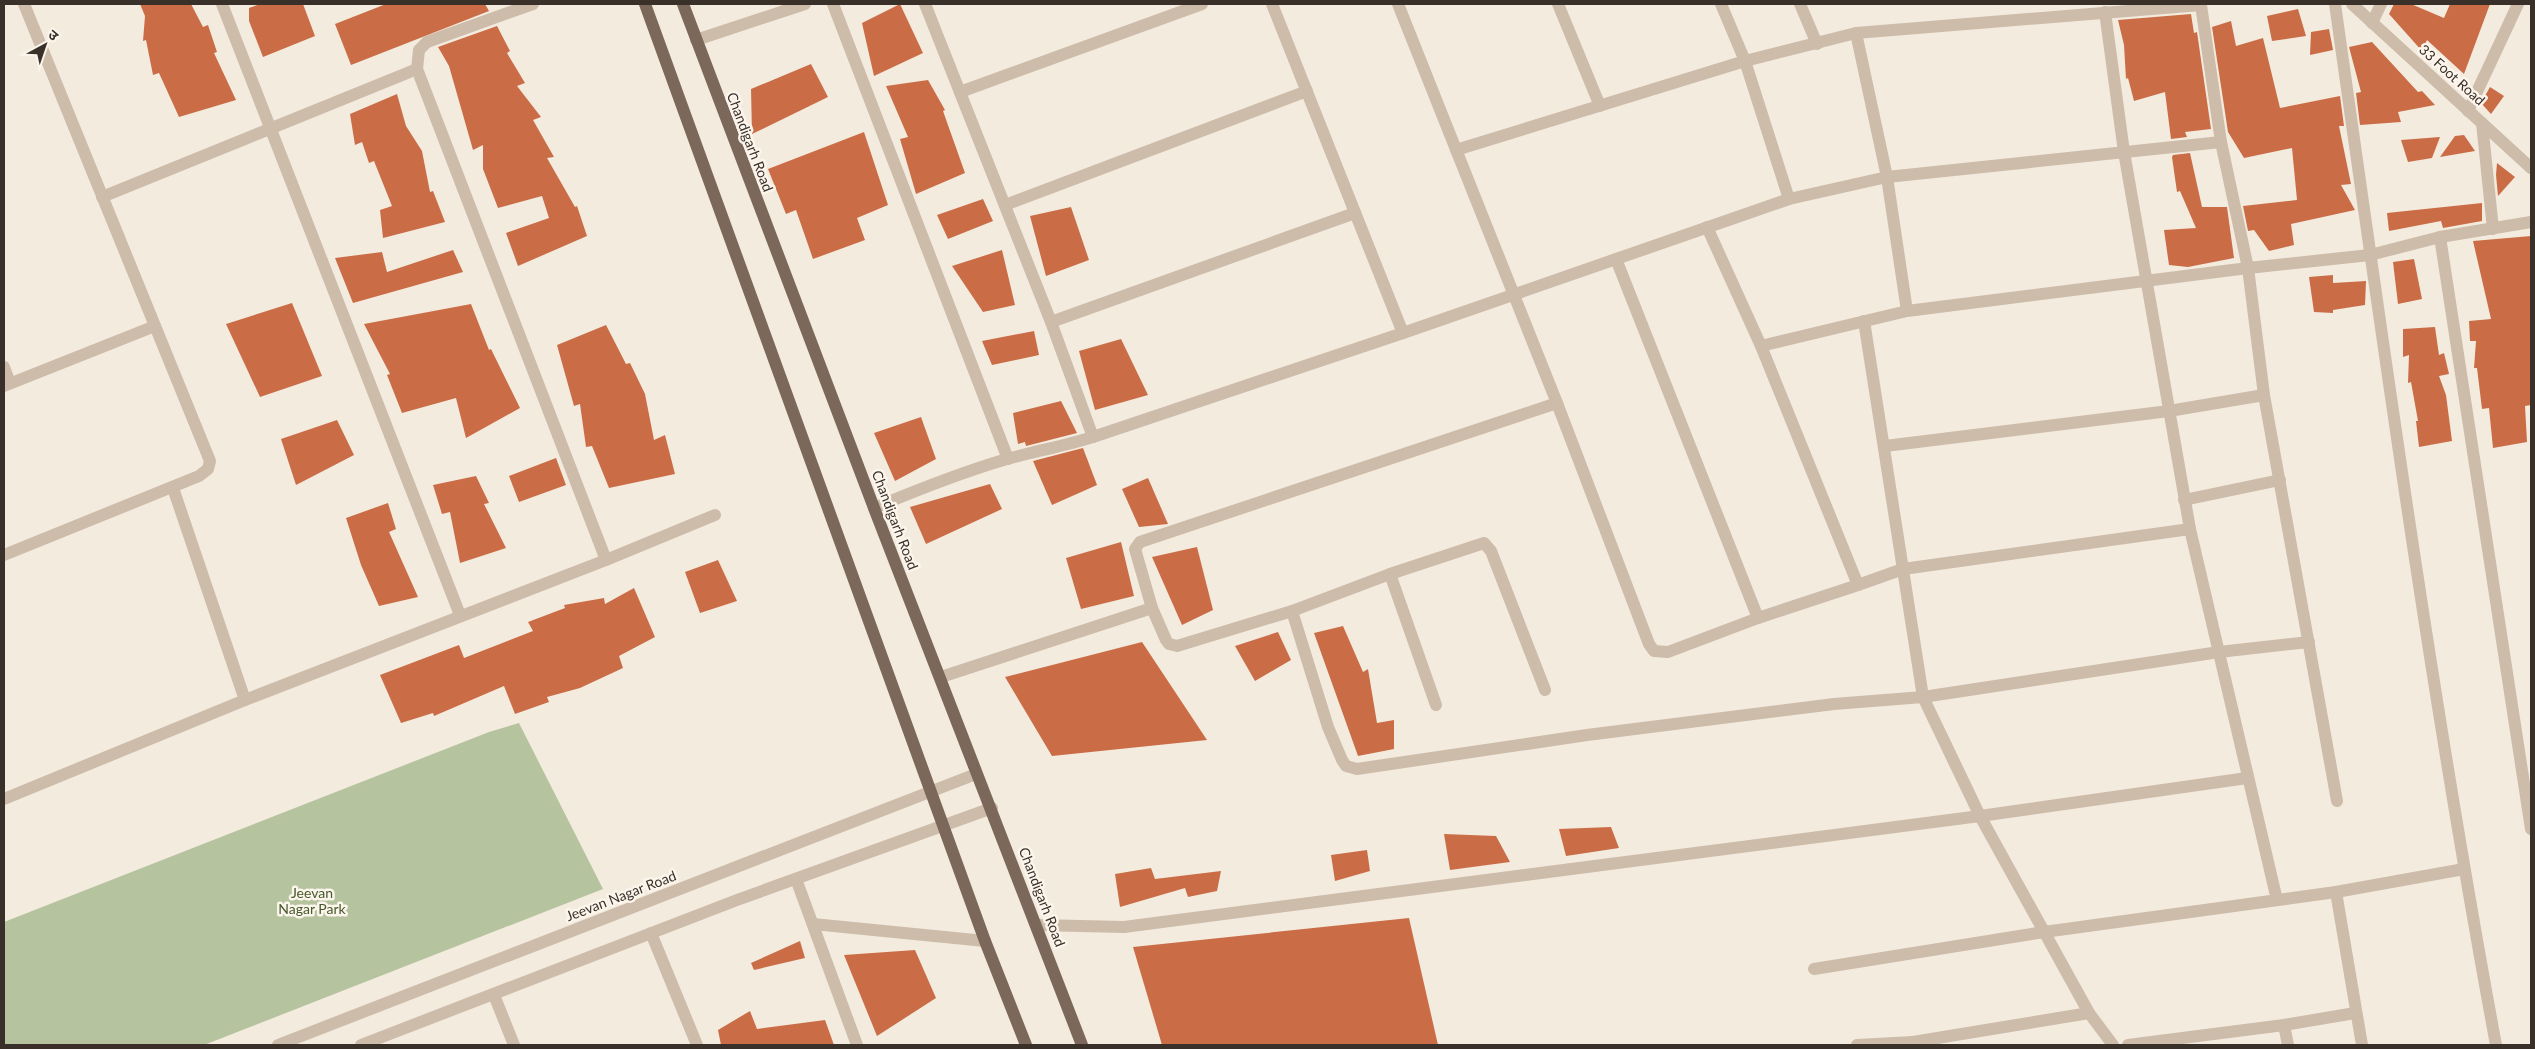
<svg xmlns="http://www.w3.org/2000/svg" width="2535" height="1049" font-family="Lato,'Noto Sans Devanagari',sans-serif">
<rect width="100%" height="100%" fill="#f4ebdf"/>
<path fill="#b5c49e" d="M519 723 603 889 204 1045H4V922L489 732Z"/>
<g fill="#ca6d47">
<path d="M140 4H191L203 27 208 25 217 52 214 53 236 100 179 117 159 73 153 75 146 40 143 41 145 16Z"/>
<path d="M260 4H303L315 36 263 57 249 21V8Z"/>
<path d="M386 4H485L489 11 351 65 335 24Z"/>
<path d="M900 4 923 53 874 76 862 23Z"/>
<path d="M2394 4H2411L2444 18 2450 4H2490L2464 74 2427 40 2422 51 2389 14Z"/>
<path d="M2298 9 2306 36 2272 41 2267 16Z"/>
<path d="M2191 14 2194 33 2197 32 2211 129 2185 132 2187 137 2171 139 2165 92 2134 101 2128 78 2126 79 2124 45 2118 20Z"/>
<path d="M2231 21 2236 46 2263 38 2280 108 2340 96 2344 126H2339L2351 184 2341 185 2355 210 2291 224 2294 245 2269 251 2254 230 2248 231 2243 206 2297 200 2292 148 2244 158 2228 132 2212 27Z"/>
<path d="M497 26 510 51 507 53 525 83 517 86 541 117 533 120 554 157 547 158 575 207 577 206 587 236 518 266 506 233 549 218 542 196 498 208 483 169V145L473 150 449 66 438 47Z"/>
<path d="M2329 29 2333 50 2310 55 2311 32Z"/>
<path d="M2372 42 2418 92 2422 91 2435 105 2398 112 2401 122 2360 125 2356 93 2361 92 2349 47Z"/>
<path d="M811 64 828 97 752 134 751 89Z"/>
<path d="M928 80 945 110 943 111 965 173 916 194 900 139 908 137 886 86Z"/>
<path d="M2490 87 2504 96 2491 114 2481 103Z"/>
<path d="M397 94 406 126 422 151 430 192 433 191 445 222 383 238 380 210 392 206 374 161 369 163 362 142 355 145 350 114Z"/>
<path d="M864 132 888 205 857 218 865 240 813 259 796 210 786 214 768 169Z"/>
<path d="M2464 135 2475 151 2440 157 2455 136Z"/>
<path d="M2440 137 2432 158 2408 162 2401 140Z"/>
<path d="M2190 153 2202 207H2227L2234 258 2188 267 2169 265 2164 230 2196 228 2180 191 2177 192 2172 157 2173 155Z"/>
<path d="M2497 163 2515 177 2498 196 2496 175Z"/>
<path d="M983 199 993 221 948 239 937 215Z"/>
<path d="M2482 203V221L2443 228 2441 221 2389 231 2387 213Z"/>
<path d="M1071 207 1089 260 1046 276 1030 216Z"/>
<path d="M2531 236V405L2525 406 2527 442 2493 448 2489 408 2482 409 2477 368H2474L2476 341H2470L2469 321 2491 319 2473 241Z"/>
<path d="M453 250 463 272 353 303 335 258 382 252 387 272Z"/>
<path d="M1002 250 1015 305 983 312 952 266Z"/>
<path d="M2414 259 2422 299 2398 304 2393 262Z"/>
<path d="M2333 275V283L2366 281 2365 305 2333 310V313L2314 312 2309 277Z"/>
<path d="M292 303 322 376 260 397 226 324Z"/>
<path d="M471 304 489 350 491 349 520 408 466 438 456 398 402 413 387 375 390 374 364 324Z"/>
<path d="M606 325 626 364 630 363 645 394 654 440 665 435 675 474 609 488 592 446 586 447 580 404 574 406 557 345Z"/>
<path d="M2435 327 2439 355 2444 353 2449 374 2439 376 2446 395 2452 441 2419 447 2416 421H2418L2411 382 2408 383 2409 355 2403 357V329Z"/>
<path d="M1034 331 1039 355 992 365 982 341Z"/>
<path d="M1121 339 1148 395 1095 410 1079 351Z"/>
<path d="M1061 401 1077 433 1026 446 1025 442 1018 444 1013 413Z"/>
<path d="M921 417 936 459 895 481 874 433Z"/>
<path d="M337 420 354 455 296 485 281 439Z"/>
<path d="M1083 448 1097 485 1052 505 1033 461Z"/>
<path d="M556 458 566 485 519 502 509 476Z"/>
<path d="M476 476 489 503 484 504 506 548 460 563 450 512 442 514 433 485Z"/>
<path d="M1148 478 1168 524 1139 527 1122 489Z"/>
<path d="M990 484 1002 509 926 544 910 507Z"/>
<path d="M388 503 396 529 389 532 418 597 379 606 361 565 346 518Z"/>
<path d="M1121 542 1134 596 1081 609 1066 558Z"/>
<path d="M1197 547 1213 610 1182 625 1152 557Z"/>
<path d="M718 560 737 601 700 613 685 572Z"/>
<path d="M634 588 655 637 619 656 623 668 580 688 547 697 549 702 515 714 504 686 434 716 433 713 401 723 380 675 459 645 464 658 533 631 528 622 565 608 564 605 604 598 605 604Z"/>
<path d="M1343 626 1363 672 1368 669 1377 723 1394 720V749L1358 756 1314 633Z"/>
<path d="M1278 632 1291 660 1255 681 1235 646Z"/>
<path d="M1142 642 1207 740 1052 756 1005 677Z"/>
<path d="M1611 827 1619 848 1566 856 1559 829Z"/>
<path d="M1444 834 1496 836 1510 862 1450 870Z"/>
<path d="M1367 850 1370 871 1335 881 1331 855Z"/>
<path d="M1151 868 1155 879 1221 871 1217 891 1188 897 1185 888 1120 907 1115 874Z"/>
<path d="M1409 918 1438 1045H1162L1133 947Z"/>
<path d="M800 941 805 958 754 970 751 963Z"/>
<path d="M915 950 936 998 877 1036 844 955Z"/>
<path d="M750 1011 757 1029 825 1020 834 1045H721L718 1030Z"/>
</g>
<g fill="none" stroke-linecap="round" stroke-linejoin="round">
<g stroke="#cdbcaa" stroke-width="12">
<path d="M222 4 460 615"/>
<path d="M533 4 427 42 419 50 417 69 606 560 715 515"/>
<path d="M833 4 1008 459"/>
<path d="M925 4 1051 322 1093 437"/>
<path d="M1272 4 1403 333"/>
<path d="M1398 4 1557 403 1649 644 1654 651 1668 652 1758 618 1858 585 1761 346 1707 227"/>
<path d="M1558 4 1600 106"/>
<path d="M1721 4 1745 61 1789 199"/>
<path d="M1800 4 1817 44"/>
<path d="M2335 4C2384 351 2432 700 2496 1045"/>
<path d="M2352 4 2531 168"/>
<path d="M2372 23 2381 4"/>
<path d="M1856 33 1887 177 1907 311"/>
<path d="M696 40 805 4"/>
<path d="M960 92 1202 4"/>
<path d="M2468 111 2518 4"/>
<path d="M2482 123 2493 229"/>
<path d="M1456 150 1745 61 1856 33 2201 5 2221 142"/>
<path d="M102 197 417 69"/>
<path d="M1005 205 1307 91"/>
<path d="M2440 237 2531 829"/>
<path d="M1616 259 1758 618"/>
<path d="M1864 321 1923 697 1980 816 2247 778"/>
<path d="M1051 322 1355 213"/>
<path d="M1761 346 1907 311 2248 268 2370 255 2440 237 2531 222"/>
<path d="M4 367 10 383"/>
<path d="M4 386 155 326"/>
<path d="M1885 446 2169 411 2264 395"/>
<path d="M2184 500 2280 480"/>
<path d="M874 508C917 490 962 472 1007 459 1036 451 1064 446 1093 437L1403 333 1789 199 1887 177 2221 142 2248 268 2264 395 2337 801"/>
<path d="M2190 529 2277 900"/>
<path d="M4 555 199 476 208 469 210 461 24 4"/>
<path d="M1390 574 1436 705"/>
<path d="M1858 585 1903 569 2190 529 2124 152 2105 12"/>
<path d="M1152 608 1166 640 1169 644 1177 646 1292 611 1328 727 1342 760 1346 766 1357 769 1587 735 1834 704 1923 697 2219 652 2309 642"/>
<path d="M1292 611 1390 574 1484 543 1491 551 1545 690"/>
<path d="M941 677 1152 608 1135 549 1140 542 1557 403"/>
<path d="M245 700 606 560"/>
<path d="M4 799 245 700 173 488"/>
<path d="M796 879 857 1045"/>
<path d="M2336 892 2362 1045"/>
<path d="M813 924 985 941"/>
<path d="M1037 925 1124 927 1980 816 2089 1013 2113 1045"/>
<path d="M651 933 697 1045"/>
<path d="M1814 969 2044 932 2336 892 2464 869"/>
<path d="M494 995 514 1045"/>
<path d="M2284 1025 2288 1045"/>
<path d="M1857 1045 1913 1042"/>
<path d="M1914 1045 1913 1042 2089 1013"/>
<path d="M2128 1045 2284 1025 2355 1013"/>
</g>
<g stroke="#cdbcaa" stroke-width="12">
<path d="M278 1045 976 774"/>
<path d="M361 1045 737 900 992 808"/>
</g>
<g stroke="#7c685b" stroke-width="12">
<path d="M645 4 985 941 1026 1045"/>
<path d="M683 4 874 508 1082 1045"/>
</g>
</g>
<g text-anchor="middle" stroke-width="5" stroke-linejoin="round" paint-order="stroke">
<g font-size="14" fill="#3a302a" stroke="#fbf5ec">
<text transform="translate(2452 75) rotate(42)" y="5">33 Foot Road</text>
<text transform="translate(750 142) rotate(69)" y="5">Chandigarh Road</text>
<text transform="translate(895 520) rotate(69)" y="5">Chandigarh Road</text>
<text transform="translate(621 896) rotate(-21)" y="5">Jeevan Nagar Road</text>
<text transform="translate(1042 897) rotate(69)" y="5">Chandigarh Road</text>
</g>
<g font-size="14" fill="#47592d" stroke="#fbf5ec">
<text x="312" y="898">Jeevan<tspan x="312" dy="16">Nagar Park</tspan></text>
</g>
</g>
<rect width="2535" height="1049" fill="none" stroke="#3a302a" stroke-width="10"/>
<g transform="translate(45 45) rotate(40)" stroke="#fbf5ec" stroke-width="4" paint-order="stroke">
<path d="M0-4L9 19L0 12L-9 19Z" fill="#3a302a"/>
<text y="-8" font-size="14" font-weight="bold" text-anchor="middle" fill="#3a302a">उ</text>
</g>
</svg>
